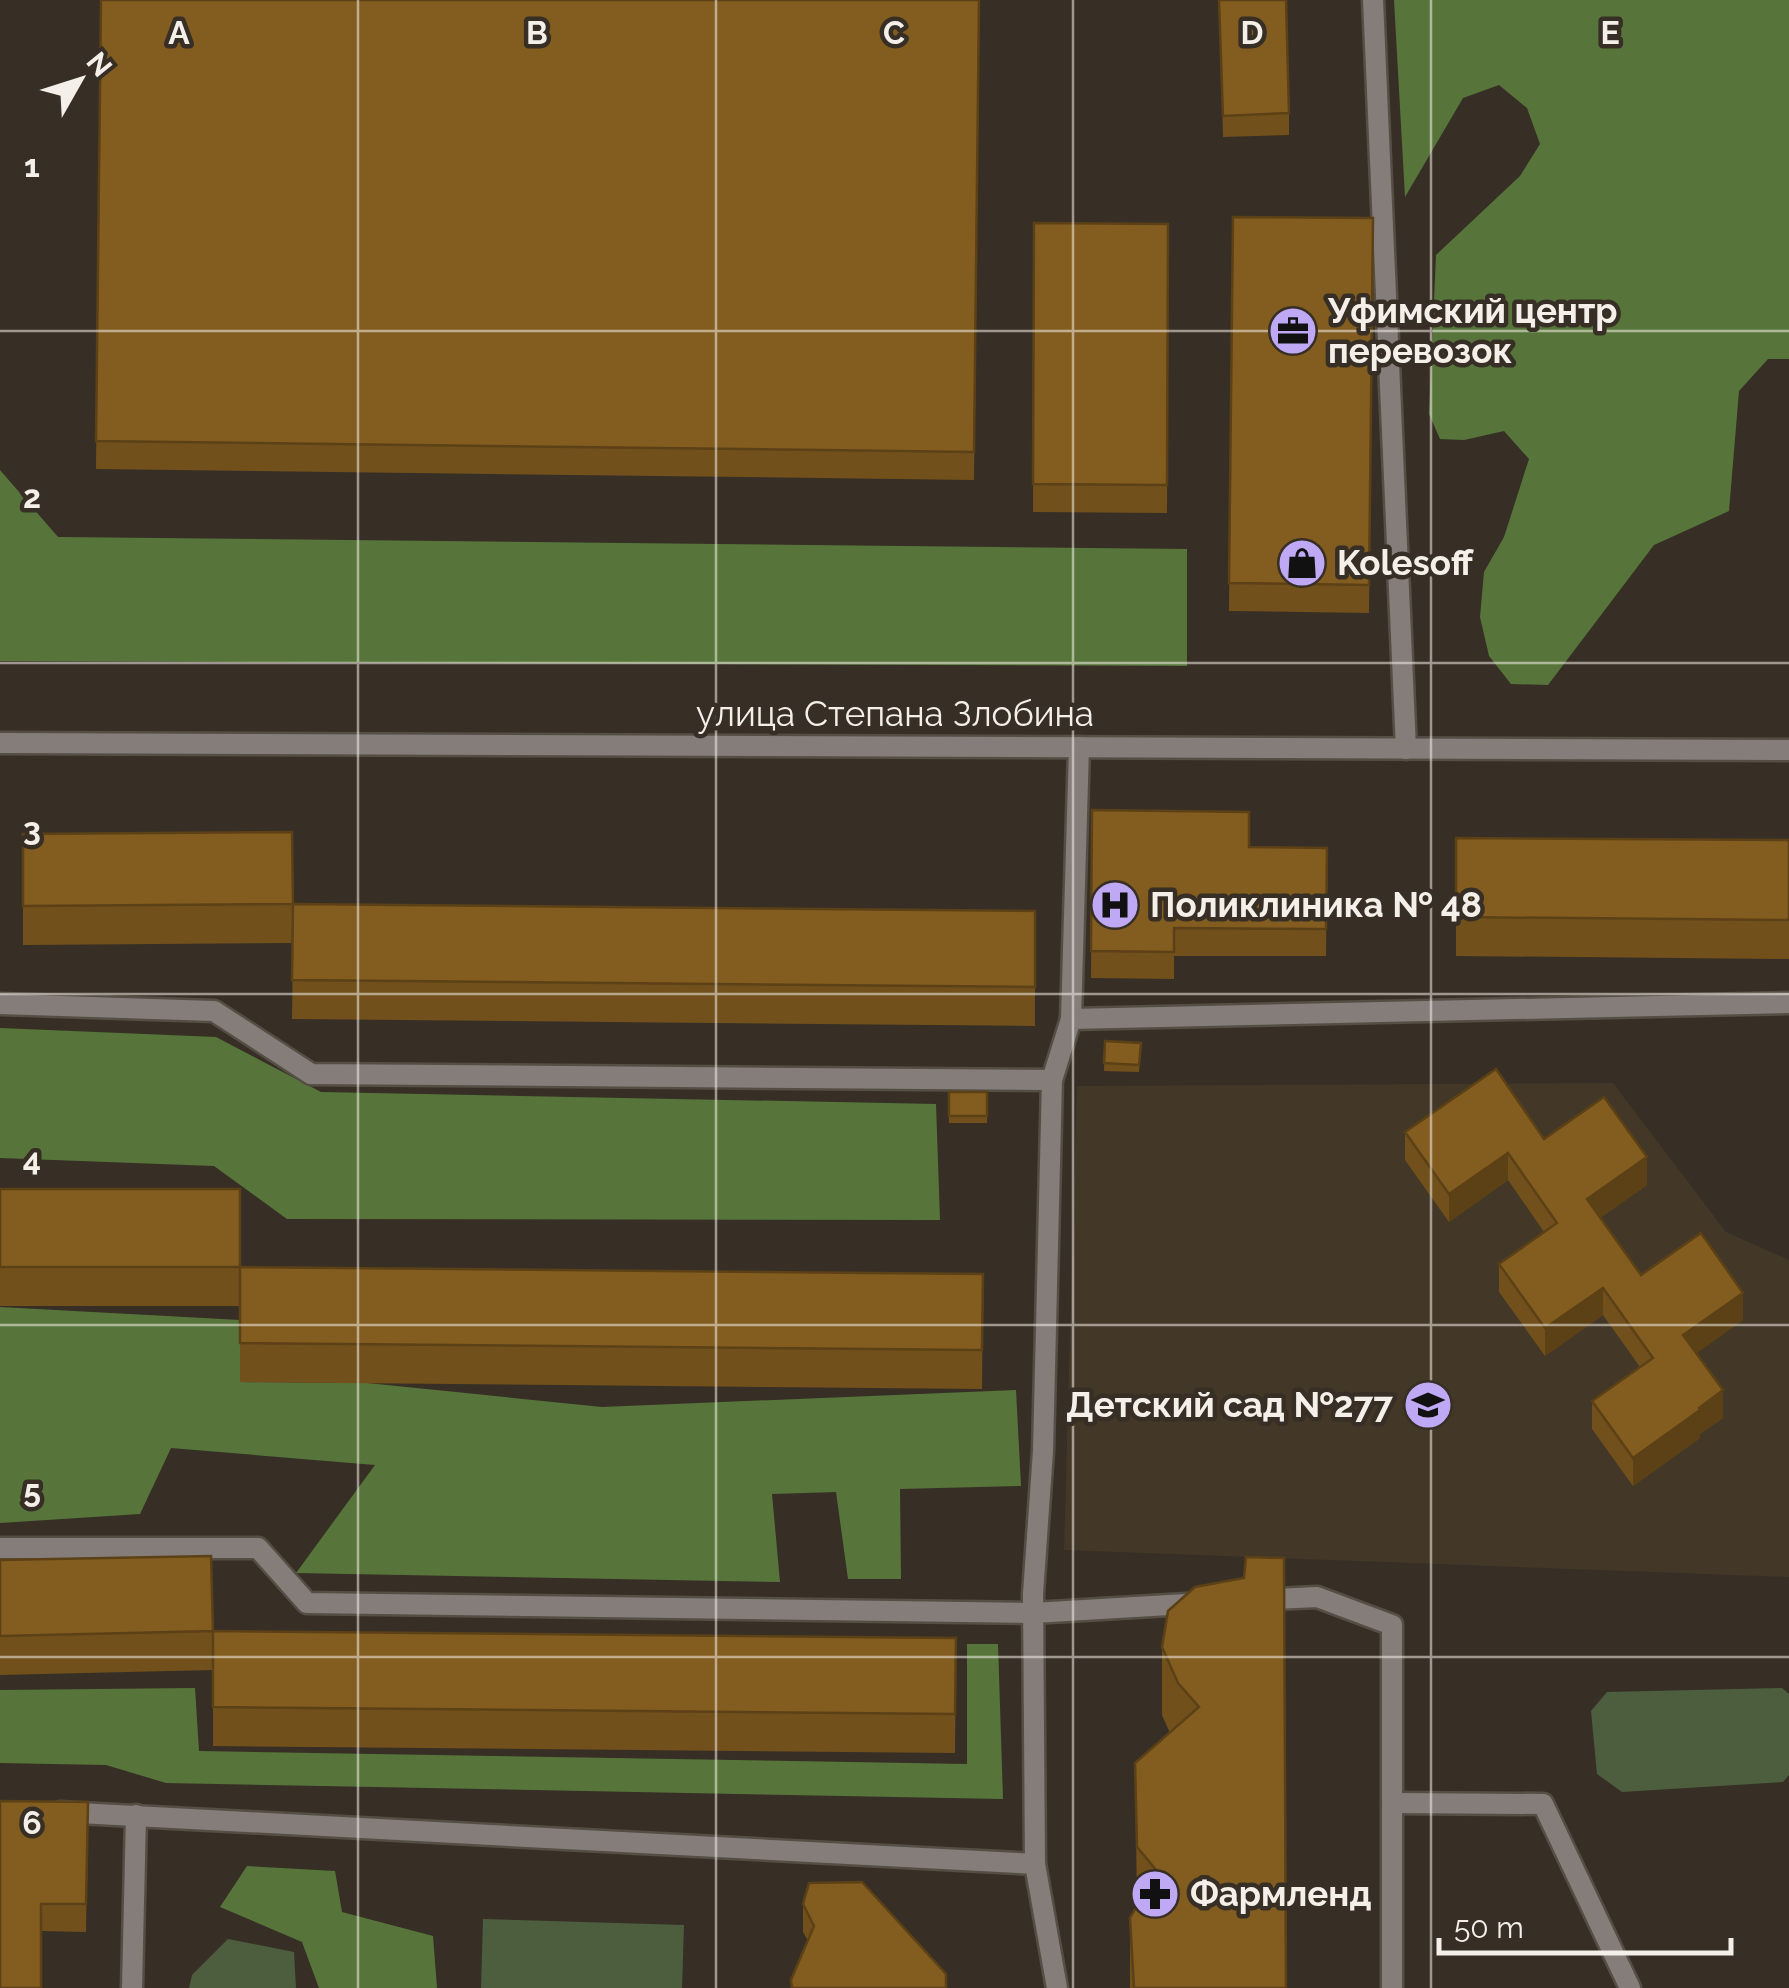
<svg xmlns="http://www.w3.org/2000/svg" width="1789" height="1988" font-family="Raleway,sans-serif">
<rect width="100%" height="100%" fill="#372f25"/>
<path fill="#433727" d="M1613 1083 1726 1232 1789 1260V1577L1064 1550 1077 1086Z"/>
<g fill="#4c5e3d">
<path d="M1782 1688 1789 1694V1775L1783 1782 1622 1792 1597 1774 1591 1711 1607 1692Z"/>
<path d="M483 1919 684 1925 682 1988H481Z"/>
<path d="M228 1939 294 1952 296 1988H189L192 1975Z"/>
</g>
<g fill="#57753b">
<path d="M1394 0H1789V359H1768L1739 391 1729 511 1654 545 1548 685 1511 684 1489 656 1480 617 1484 572 1504 537 1529 459 1504 431 1464 440 1440 439 1429 414 1436 255 1520 176 1540 144 1527 108 1499 85 1463 98 1405 197Z"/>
<path d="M0 470 58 537 1187 549V666L0 661Z"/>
<path d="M0 1028 216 1037 321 1092 936 1104 940 1220 287 1219 214 1166 0 1158Z"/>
<path d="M0 1307 240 1320V1382L367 1383 602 1407 1016 1390 1021 1486 900 1489 901 1579H848L836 1492 772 1494 780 1582 296 1573 375 1465 171 1448 140 1514 0 1523Z"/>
<path d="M967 1644H998L1003 1799 166 1783 106 1765 0 1763V1690L195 1688 199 1751 967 1764Z"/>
<path d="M247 1866 335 1871 342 1912 433 1936 437 1988H319L302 1942 220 1907Z"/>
</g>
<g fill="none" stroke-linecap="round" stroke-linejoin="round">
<g stroke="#554e44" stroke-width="25">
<g id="lane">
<path d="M1373 0 1406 749"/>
<path d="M0 1004 214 1011 311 1074 1052 1080"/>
<path d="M1071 1019 1079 747"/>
<path d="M0 1548H258L307 1603 1033 1613 1203 1603"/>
<path d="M1257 1600 1317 1597 1392 1625V1988"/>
<path d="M1393 1803 1543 1804 1630 1988"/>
<path d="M60 1812 1035 1864 1033 1594 1043 1451 1052 1080 1071 1019 1789 1003"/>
<path d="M1035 1864 1057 1988"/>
<path d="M132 1988 136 1815"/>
</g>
</g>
<g stroke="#554e44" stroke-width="25">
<path id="street" d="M0 743 1789 750"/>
</g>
<use href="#lane" stroke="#847d7a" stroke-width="20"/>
<use href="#street" stroke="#847d7a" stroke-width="20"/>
</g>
<g fill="#71501c">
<path d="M101 0H979L974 480 96 469Z"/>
<path d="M1219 0 1289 113V135L1223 137Z"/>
<path d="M1233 217 1373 218 1369 613 1229 611Z"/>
<path d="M1034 223 1168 224 1167 513 1033 512Z"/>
<path d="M1092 810 1249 847 1327 848 1326 956H1174V979L1091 978Z"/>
<path d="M292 832 293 909 1035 911V1026L292 1019 293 943 23 945V834Z"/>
<path d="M1456 838 1789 840V959L1456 956Z"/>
<path d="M1105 1041 1141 1043 1139 1072 1104 1071Z"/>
<rect x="949" y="1092" width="38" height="31"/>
<path d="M1405 1132 1544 1139 1647 1185 1600 1218 1641 1275 1743 1320 1696 1353 1723 1418 1700 1434V1438L1633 1486 1592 1429V1401L1640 1367 1603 1315 1545 1356 1499 1292V1264L1544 1232 1508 1180 1449 1222 1405 1160Z"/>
<path d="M0 1189 240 1267 983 1274 982 1389 240 1382V1306H0Z"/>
<path d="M0 1560 213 1631 956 1638 955 1753 213 1746V1670L0 1675Z"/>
<path d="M1168 1611 1286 1988H1130V1918L1137 1905 1135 1763 1170 1733 1162 1715V1647Z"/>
<path d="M88 1802 86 1932 41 1931 0 1988Z"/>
<path d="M803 1904 946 1988 808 1941 803 1932Z"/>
</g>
<g fill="#5c4116">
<path d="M1508 1153V1180L1449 1222V1194Z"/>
<path d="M1647 1157V1185L1587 1227V1199Z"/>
<path d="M1603 1288V1315L1545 1356V1328Z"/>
<path d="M1743 1293V1320L1683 1363V1335Z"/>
<path d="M1723 1390V1418L1700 1434V1438L1633 1486V1458Z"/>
</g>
<g fill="#835d20" stroke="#5c4116" stroke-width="2.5">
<path d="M101 0H979L974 452 96 441Z"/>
<path d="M1219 0H1286L1289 113 1223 116Z"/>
<path d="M1233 217 1373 218 1369 585 1229 583Z"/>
<path d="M1034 223 1168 224 1167 485 1033 484Z"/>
<path d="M1092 810 1249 812V847L1327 848 1326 929 1174 928V952L1091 951Z"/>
<path d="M292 832 293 904 23 906V834Z"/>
<path d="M1456 838 1789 840V920L1456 917Z"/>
<path d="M293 904 1035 911V987L292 980Z"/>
<path d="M1105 1041 1141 1043 1139 1065 1104 1063Z"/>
<path d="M1496 1069 1544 1139 1604 1097 1647 1157 1587 1199 1641 1275 1701 1233 1743 1293 1683 1335 1723 1390 1699 1408 1700 1410 1633 1458 1592 1401 1653 1358 1603 1288 1545 1328 1499 1264 1557 1223 1508 1153 1449 1194 1405 1132Z"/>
<rect x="949" y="1092" width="38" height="24"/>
<rect x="0" y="1189" width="240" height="78"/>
<path d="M240 1267 983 1274 982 1350 240 1343Z"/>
<path d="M211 1556 213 1631 0 1636V1560Z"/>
<path d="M1246 1557 1284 1558 1286 1988H1134L1130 1918 1157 1871 1137 1847 1135 1763 1199 1707 1178 1683 1162 1647 1168 1611 1195 1587 1244 1578Z"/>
<path d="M213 1631 956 1638 955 1714 213 1707Z"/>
<path d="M0 1801 88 1802 86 1904H41V1988H0Z"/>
<path d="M862 1882 946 1974V1988H792L791 1980 814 1926 803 1904 809 1883Z"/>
</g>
<path fill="none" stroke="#f4efe9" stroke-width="2.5" stroke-opacity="0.55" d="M358 0V1988M716 0V1988M1073 0V1988M1431 0V1988M0 331H1789M0 663H1789M0 994H1789M0 1325H1789M0 1657H1789"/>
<defs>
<g id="office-disc" transform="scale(2.5)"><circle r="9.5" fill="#bfa9f4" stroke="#372f25"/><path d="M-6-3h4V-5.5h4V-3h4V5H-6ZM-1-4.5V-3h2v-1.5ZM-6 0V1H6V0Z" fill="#111"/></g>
<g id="shop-disc" transform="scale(2.5)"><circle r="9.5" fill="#bfa9f4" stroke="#372f25"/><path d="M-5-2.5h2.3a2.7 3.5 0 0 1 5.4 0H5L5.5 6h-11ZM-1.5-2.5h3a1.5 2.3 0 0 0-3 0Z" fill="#111"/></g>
<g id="hospital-disc" transform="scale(2.5)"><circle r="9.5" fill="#bfa9f4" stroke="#372f25"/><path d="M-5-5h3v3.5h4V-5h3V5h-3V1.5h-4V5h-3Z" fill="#111"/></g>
<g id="school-disc" transform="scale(2.5)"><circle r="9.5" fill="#bfa9f4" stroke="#372f25"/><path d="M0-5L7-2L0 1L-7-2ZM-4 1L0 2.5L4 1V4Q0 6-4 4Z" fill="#111"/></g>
<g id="pharmacy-disc" transform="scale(2.5)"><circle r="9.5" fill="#bfa9f4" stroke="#372f25"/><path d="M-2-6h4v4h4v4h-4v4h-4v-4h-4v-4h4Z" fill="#111"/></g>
</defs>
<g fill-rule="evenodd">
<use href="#office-disc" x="1293" y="331"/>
<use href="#shop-disc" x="1302" y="563"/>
<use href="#hospital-disc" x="1115" y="905"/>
<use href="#school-disc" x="1428" y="1405"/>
<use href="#pharmacy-disc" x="1155" y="1894"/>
</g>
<g text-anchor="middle" stroke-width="9" stroke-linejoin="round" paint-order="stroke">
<g font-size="35" font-weight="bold" fill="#f4efe9" stroke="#372f25" text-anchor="start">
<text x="1328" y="323">Уфимский центр<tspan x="1328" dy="40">перевозок</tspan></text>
<text x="1337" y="575">Kolesoff</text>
<text x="1150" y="917">Поликлиника № 48</text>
<text x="1393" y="1417" text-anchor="end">Детский сад №277</text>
<text x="1190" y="1906">Фармленд</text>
</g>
<g font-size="35" fill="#f4efe9" stroke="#372f25">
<text x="895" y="726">улица Степана Злобина</text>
</g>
</g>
<g font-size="32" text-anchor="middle" font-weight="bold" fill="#f4efe9" stroke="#372f25" stroke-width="9" stroke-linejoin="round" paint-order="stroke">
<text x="179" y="44">A</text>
<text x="537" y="44">B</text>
<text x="894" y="44">C</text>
<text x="1252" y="44">D</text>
<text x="1610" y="44">E</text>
<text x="32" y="177">1</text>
<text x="32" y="508">2</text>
<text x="32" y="840">3</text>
<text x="32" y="1171">4</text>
<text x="32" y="1502">5</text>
<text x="32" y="1834">6</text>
</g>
<g transform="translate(80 80) rotate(51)" stroke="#372f25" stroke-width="8" paint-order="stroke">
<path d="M0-8L18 38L0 25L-18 38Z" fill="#f4efe9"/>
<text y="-15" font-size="28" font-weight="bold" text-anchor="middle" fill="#f4efe9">N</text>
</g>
<path d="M1439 1938v15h292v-15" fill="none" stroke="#f4efe9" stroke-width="5"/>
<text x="1454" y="1938" font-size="30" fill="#f4efe9" stroke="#372f25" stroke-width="8" paint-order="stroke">50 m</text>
</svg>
